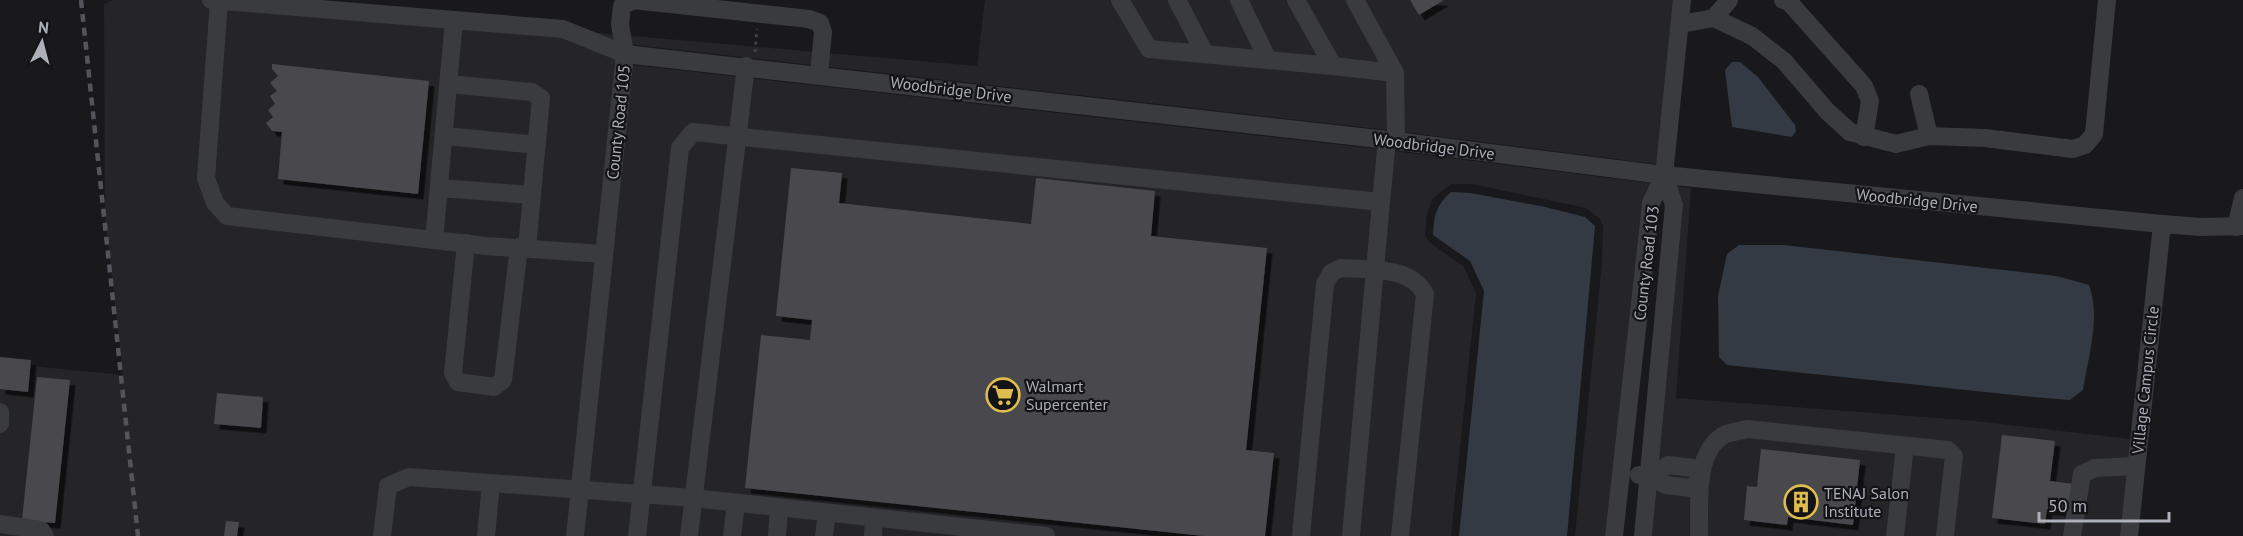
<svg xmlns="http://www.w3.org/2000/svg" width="2243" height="536" font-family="'PT Sans',sans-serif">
<defs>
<filter id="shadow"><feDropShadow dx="5.5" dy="5.5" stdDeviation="0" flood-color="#0009"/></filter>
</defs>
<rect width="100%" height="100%" fill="#19191b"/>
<g fill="#252528">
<path d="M114 0H220L977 66 985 0H1674L1656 164 1388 130 618 43 616 63 1385 150 1650 183 1642 202 1605 536H1575L1602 263 1603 226 1600 219 1586 208 1472 184H1451L1433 198 1427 213 1425 235 1429 242 1464 267 1476 293 1451 536H0V363L123 375 105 215 104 4Z"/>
<path d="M1677 186 1691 188 1676 398 1975 421 2130 439 2120 536H1652L1683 206Z"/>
</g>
<g fill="#343a43">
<path d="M1732 62H1740L1758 77 1795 125 1796 131 1792 137 1732 127 1725 70Z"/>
<path d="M1451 192 1471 193 1545 207 1585 217 1595 226 1567 536H1459L1484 291 1470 261 1433 235C1434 216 1436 205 1451 192Z"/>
<path d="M1739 245H1784L2057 276 2089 285C2101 317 2088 357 2083 390L2070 400 2033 397 1727 365 1719 357 1718 296 1727 254Z"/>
</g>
<g fill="#48494d" filter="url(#shadow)">
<path d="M1410 0H1444L1419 15Z"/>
<path d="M272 64 429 81 418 194 278 179 282 132 272 131 266 123 273 117 268 110 275 104 270 96 277 91 270 83 278 76 272 69Z"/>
<path d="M791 168 842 173 839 203 1031 224 1036 178 1155 191 1151 236 1267 248 1246 450 1274 453 1265 536H1204L745 488 761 335 810 340 812 320 776 316Z"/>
<path d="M0 357 31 360 28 392 0 389Z"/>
<path d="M37 377 70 380 55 523 22 520Z"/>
<path d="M217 393 263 397 261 428 214 424Z"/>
<path d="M2002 435 2055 441 2050 481 2075 484 2071 512 2047 509 2045 524 1992 518Z"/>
<path d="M1761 449 1860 460 1853 525 1788 517 1787 525 1744 520 1747 486 1757 487Z"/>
<path d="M226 521 239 522 237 536H224Z"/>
</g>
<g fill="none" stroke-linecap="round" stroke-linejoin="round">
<path stroke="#414246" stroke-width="3" stroke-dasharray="3 4.5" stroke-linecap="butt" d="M755 52 757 29"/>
<g stroke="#3a3b3f" stroke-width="18">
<path d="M211 0 563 29 625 54 1396 141 1664 175 2162 224 2201 227 2243 226"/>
<path d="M1120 0 1149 49 1333 66"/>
<path d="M1177 0 1205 54"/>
<path d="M1239 0 1268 60"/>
<path d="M1296 0 1333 66 1395 73"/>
<path d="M1355 0 1395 73 1396 141"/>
<path d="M1783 0 1789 2 1864 86 1870 101 1864 137"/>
<path d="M219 1 206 178 215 203 227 216 486 246 604 254"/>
<path d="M1714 18 1729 0"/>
<path d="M1680 24 1714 18 1752 36 1784 61 1827 111 1850 132 1896 144 1929 136 1985 138 2073 149 2085 145 2094 134 2107 0"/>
<path d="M449 84 532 92 541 98 527 248"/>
<path d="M1919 94 1929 136"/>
<path d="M445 136 537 145"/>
<path d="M439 188 532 195"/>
<path d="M1381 202 1387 140"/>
<path d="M2236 227 2243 198"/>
<path d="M434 240 454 20"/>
<path d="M466 243 453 373 458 382 494 387 503 380 519 247"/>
<path d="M0 412V424"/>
<path d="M1639 475 1649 476 1666 485 1691 488 1701 478"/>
<path d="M1649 476 1668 465 1693 468 1701 478"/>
<path d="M0 524 41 530 45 536"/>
<path d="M382 536 388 486 409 477 693 498 1046 536"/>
<path d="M486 536 491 483"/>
<path d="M575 536 625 54 620 24 622 6 633 0 809 19 820 23 823 32 819 74"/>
<path d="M637 536 680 148 693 132 1381 202 1351 536"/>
<path d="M689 536 746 66"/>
<path d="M732 536 736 503"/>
<path d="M777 536 779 508"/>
<path d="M824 536 827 513"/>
<path d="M873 536 874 518"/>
<path d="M1301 536 1325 284 1331 273 1341 268C1369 270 1411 266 1425 294L1400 536"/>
<path d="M1614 536 1651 203 1664 175 1682 0"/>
<path d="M1643 536 1674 205 1664 175"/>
<path d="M1699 536C1700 506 1693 453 1724 435 1730 432 1740 431 1747 429L1948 450 1954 456 1945 536"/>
<path d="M1895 536 1905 446"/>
<path d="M2072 536 2082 474 2095 468 2136 466"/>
<path d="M2129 536 2162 224"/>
</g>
<path stroke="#54555a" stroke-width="4.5" stroke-dasharray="8 6" stroke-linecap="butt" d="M81 0 138 536"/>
</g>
<defs>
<g id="supermarket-ring" transform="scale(1.725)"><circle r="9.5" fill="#141416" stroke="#debd4e" stroke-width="1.5"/><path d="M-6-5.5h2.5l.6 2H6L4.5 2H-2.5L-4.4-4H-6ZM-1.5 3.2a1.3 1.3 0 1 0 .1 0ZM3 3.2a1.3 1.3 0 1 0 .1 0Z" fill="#debd4e"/></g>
<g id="building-ring" transform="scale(1.725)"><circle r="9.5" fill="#141416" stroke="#debd4e" stroke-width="1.5"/><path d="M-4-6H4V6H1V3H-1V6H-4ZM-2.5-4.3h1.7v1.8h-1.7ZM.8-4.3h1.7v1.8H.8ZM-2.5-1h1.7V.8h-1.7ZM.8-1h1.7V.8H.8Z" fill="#debd4e"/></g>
</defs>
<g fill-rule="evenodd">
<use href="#supermarket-ring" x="1003" y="395"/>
<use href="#building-ring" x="1801" y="502"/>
</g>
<g text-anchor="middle" stroke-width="4.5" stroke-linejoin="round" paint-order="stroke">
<g font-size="16" fill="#adafb9" stroke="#141416">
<text transform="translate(951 89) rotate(7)" y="6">Woodbridge Drive</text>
<text transform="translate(618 122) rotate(-84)" y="6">County Road 105</text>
<text transform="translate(1434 146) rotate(7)" y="6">Woodbridge Drive</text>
<text transform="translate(1917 200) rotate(6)" y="6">Woodbridge Drive</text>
<text transform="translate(1646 263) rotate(-83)" y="6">County Road 103</text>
<text transform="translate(2145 380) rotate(-84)" y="6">Village Campus Circle</text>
</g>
<g font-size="16" fill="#adafb9" stroke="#141416" text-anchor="start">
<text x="1026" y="392">Walmart<tspan x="1026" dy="18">Supercenter</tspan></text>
<text x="1824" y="499">TENAJ Salon<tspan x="1824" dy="18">Institute</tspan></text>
</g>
</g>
<g transform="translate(42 42) rotate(6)" stroke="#141416" stroke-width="4.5" paint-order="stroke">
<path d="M0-4.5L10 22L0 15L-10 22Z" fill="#adafb9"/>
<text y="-9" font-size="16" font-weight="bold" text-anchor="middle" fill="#adafb9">N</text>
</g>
<path d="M2039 512v9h130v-9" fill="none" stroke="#adafb9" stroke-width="3"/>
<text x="2048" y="512" font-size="18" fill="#adafb9" stroke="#141416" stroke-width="4.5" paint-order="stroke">50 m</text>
</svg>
